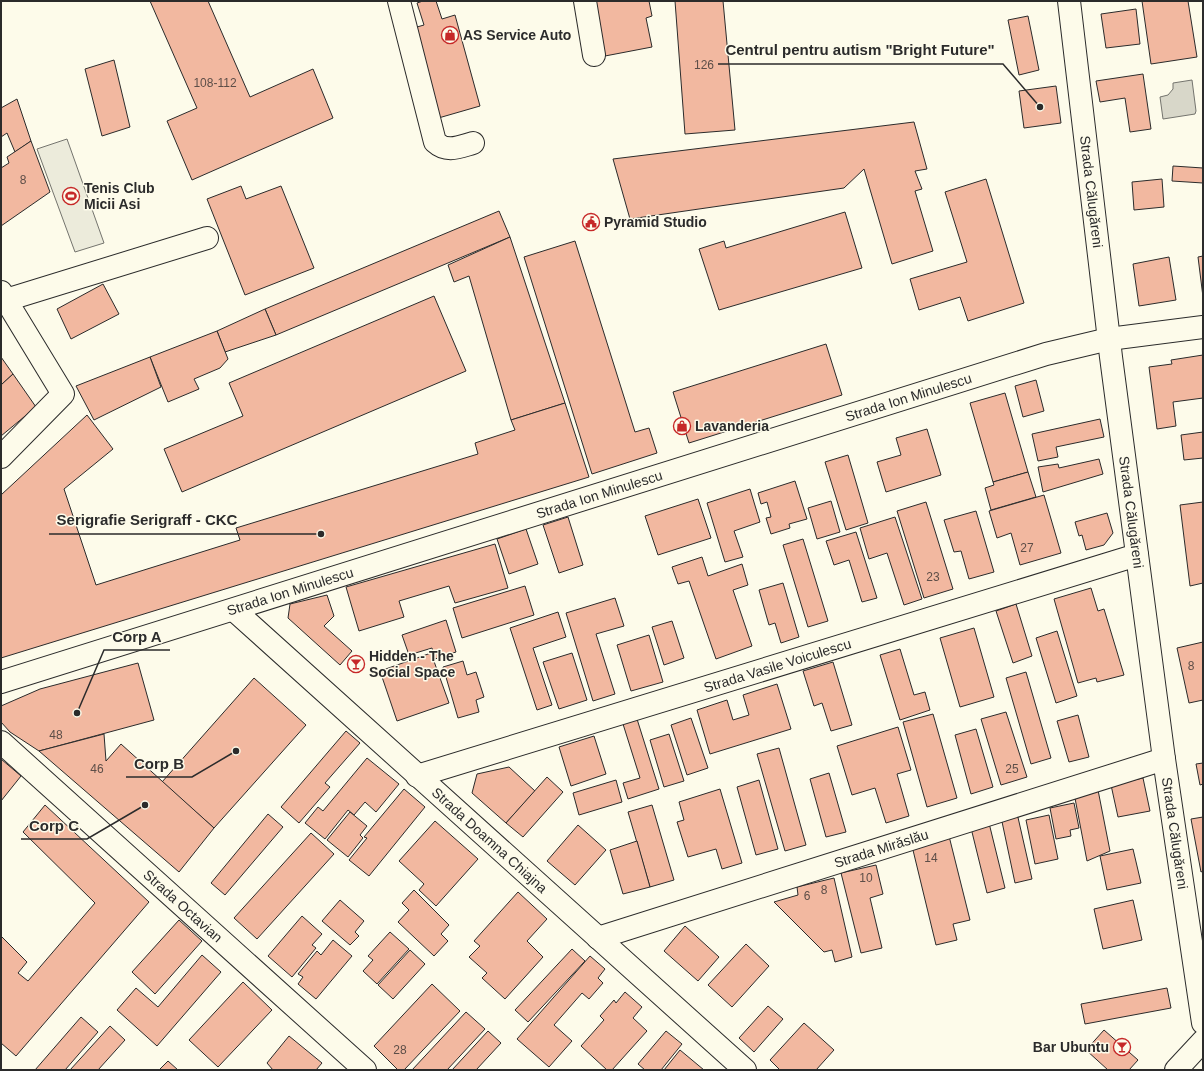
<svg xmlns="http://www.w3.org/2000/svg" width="1204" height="1071" font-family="Helvetica,sans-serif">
<rect width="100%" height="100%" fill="#fdfbea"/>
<path fill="#ecebdb" stroke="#74746e" d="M67 139 104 243 75 252 37 149Z"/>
<path fill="#d8d7c9" stroke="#74746e" d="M1192 80 1196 111 1195 114 1163 119 1160 97 1168 95 1173 89V83Z"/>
<g fill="#f2b8a0" stroke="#2b2b2b">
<path d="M150 1H208L250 97 313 69 333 118 192 180 167 121 197 108Z"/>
<path d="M423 1H436L442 19 455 15 480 106 435 119 410 29 424 25 417 3Z"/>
<path d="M595 1H649L652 16 646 18 652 47 605 56Z"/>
<path d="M675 1H723L735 130 685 134Z"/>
<path d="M1142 1H1188L1197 57 1151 64Z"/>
<path d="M1136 9 1140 44 1106 48 1101 14Z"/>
<path d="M1028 16 1039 70 1019 75 1008 20Z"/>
<path d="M114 60 130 127 102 136 85 69Z"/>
<path d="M1143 74 1151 129 1130 132 1125 98 1100 102 1096 81Z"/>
<path d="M1056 86 1061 123 1024 128 1019 91Z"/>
<path d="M17 99 31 141 15 152 7 133 1 137V108Z"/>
<path d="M914 122 927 169 915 171 922 189 915 191 933 251 892 264 864 169 844 188 630 219 613 159Z"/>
<path d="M31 141 50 192 1 226V168L9 163 7 157Z"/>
<path d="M1173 166 1203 168V183L1172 181Z"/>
<path d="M986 179 1024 303 968 321 960 297 919 310 910 279 967 262 945 192Z"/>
<path d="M1162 179 1164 207 1134 210 1132 182Z"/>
<path d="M241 186 246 199 281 186 314 268 245 295 207 199Z"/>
<path d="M499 211 510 237 276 335 265 309Z"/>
<path d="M845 212 862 268 719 310 699 249 724 241 726 248Z"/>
<path d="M510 237 565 403 511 420 469 276 454 282 448 265Z"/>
<path d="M575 241 635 432 649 428 657 453 592 474 524 257Z"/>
<path d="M1203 256V297L1198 257Z"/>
<path d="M1169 257 1176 300 1139 306 1133 264Z"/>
<path d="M103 284 119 314 71 339 57 309Z"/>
<path d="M434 296 466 371 182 492 164 449 243 416 229 383Z"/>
<path d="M265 309 276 335 225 352 217 331Z"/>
<path d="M217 331 228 359 220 368 194 379 199 389 168 402 150 357Z"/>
<path d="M826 344 842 395 689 443 673 392Z"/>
<path d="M1203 355V398L1173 402 1176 426 1157 429 1149 367 1172 364 1171 360Z"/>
<path d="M1 357 13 374 1 385Z"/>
<path d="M150 357 161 387 94 420 76 386Z"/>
<path d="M13 374 36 407 1 436V385Z"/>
<path d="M1036 380 1044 411 1023 417 1015 386Z"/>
<path d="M1005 393 1028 472 993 482 970 403Z"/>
<path d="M565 403 589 477 1 658V495L87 415 113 449 64 489 96 585 240 540 236 528 478 454 475 443 515 430 511 420Z"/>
<path d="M1100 419 1104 437 1056 447 1058 457 1038 461 1032 434Z"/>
<path d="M927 429 941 475 886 492 877 462 901 455 896 438Z"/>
<path d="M1203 432V458L1184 460 1181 435Z"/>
<path d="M848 455 868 523 846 530 825 462Z"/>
<path d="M1099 459 1103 474 1043 492 1038 467 1058 464 1059 468Z"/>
<path d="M1028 472 1036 497 991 510 985 488 994 485 993 482Z"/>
<path d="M795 481 807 519 789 524 790 528 771 534 766 518 771 517 767 502 761 504 758 493Z"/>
<path d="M750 489 760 522 734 531 743 557 725 562 707 503Z"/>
<path d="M1044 495 1061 553 1020 565 1011 533 997 538 989 511Z"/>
<path d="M698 499 711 538 658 555 645 516Z"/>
<path d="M831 501 840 532 817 539 808 508Z"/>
<path d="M926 502 953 589 924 598 897 511Z"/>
<path d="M1203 502V583L1190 586 1180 505Z"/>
<path d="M976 511 994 572 969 579 961 551 954 552 944 520Z"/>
<path d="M1107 513 1113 533 1104 545 1086 550 1082 535 1079 536 1075 522Z"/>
<path d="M568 517 583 565 559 573 543 525Z"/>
<path d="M895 517 922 599 904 605 887 553 869 559 860 528Z"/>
<path d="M526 529 538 564 509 574 497 539Z"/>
<path d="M856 532 877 598 862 602 849 560 834 565 826 541Z"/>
<path d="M803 539 828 621 808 627 783 545Z"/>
<path d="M495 544 508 588 455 603 449 586 399 601 404 617 359 631 346 587Z"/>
<path d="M702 557 708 576 742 564 748 585 733 590 752 646 716 659 689 581 678 584 672 567Z"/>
<path d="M783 583 799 637 781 643 775 623 769 625 759 590Z"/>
<path d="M525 586 534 615 462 638 453 608Z"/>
<path d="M1091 588 1098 611 1104 609 1124 675 1097 682 1096 678 1078 683 1054 599Z"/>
<path d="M327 595 334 616 324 626 352 651 340 665 288 618 290 604Z"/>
<path d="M615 598 624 626 596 634 615 694 593 701 566 613Z"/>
<path d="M1016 604 1032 656 1013 663 996 611Z"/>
<path d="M558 612 566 637 533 648 552 705 537 710 510 628Z"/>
<path d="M446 620 456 652 435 659 432 648 409 655 402 635Z"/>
<path d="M672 621 684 658 664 665 652 627Z"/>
<path d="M974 628 994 697 960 707 940 638Z"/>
<path d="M1057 631 1077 696 1056 703 1036 638Z"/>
<path d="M649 635 663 682 631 691 617 645Z"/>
<path d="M1203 642V700L1189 703 1177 648Z"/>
<path d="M900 649 914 695 925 692 930 710 900 720 880 655Z"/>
<path d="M431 653 449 703 397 721 380 671Z"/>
<path d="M572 653 587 700 559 709 543 662Z"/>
<path d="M463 661 467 675 476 672 484 697 476 700 479 712 458 718 443 667Z"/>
<path d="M833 662 852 725 831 731 822 703 814 706 803 671Z"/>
<path d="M138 663 154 720 39 751 10 732 1 722V706L40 689Z"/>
<path d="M1026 672 1051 758 1031 764 1006 678Z"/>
<path d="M254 678 306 725 214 828 162 782Z"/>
<path d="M777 684 791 729 710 754 697 710 727 700 733 720 749 715 743 695Z"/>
<path d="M1006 712 1027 777 1001 785 981 719Z"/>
<path d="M933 714 957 798 927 807 903 722Z"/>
<path d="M1078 715 1089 757 1069 762 1057 721Z"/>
<path d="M691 718 708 768 687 775 671 725Z"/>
<path d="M637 719 659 789 628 799 623 783 640 778 623 724Z"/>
<path d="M898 727 911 770 897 774 909 816 886 823 875 788 852 795 837 746Z"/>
<path d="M976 729 993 787 971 794 955 735Z"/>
<path d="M346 731 360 743 325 783 330 787 299 823 281 807Z"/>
<path d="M104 734 106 761 121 744 214 828 179 872 39 751Z"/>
<path d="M669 734 684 781 664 787 650 740Z"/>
<path d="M594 736 606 774 571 786 559 747Z"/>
<path d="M779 748 806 845 785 851 757 754Z"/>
<path d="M367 758 399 784 376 812 365 802 354 815 348 810 325 839 305 823 318 807 323 811Z"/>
<path d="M1 759 21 776 1 801Z"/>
<path d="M1203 763V784L1200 785 1196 764Z"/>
<path d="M509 767 535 791 506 823 472 793 477 774Z"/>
<path d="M829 773 846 832 826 837 810 779Z"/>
<path d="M547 777 563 792 523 837 506 823Z"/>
<path d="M1143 778 1150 811 1118 817 1111 785Z"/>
<path d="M616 780 622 802 579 815 573 793Z"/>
<path d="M759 780 778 849 756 855 737 787Z"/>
<path d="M404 789 425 807 369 876 349 860 367 838 364 837Z"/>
<path d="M720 789 742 863 722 869 716 849 688 857 677 822 684 820 679 802Z"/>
<path d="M1098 790 1110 851 1087 861 1074 793Z"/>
<path d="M1074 803 1079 828 1070 830 1071 836 1056 839 1050 808Z"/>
<path d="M45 805 149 902 16 1056 1 1043V936L27 962 18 973 28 981 95 903 23 832Z"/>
<path d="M652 805 674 880 650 887 628 812Z"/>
<path d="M350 812 367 826 360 835 363 838 348 857 327 840Z"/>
<path d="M1017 813 1032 879 1015 883 1001 817Z"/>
<path d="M268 814 283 827 225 895 211 883Z"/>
<path d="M1049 815 1058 859 1035 864 1026 820Z"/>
<path d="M1203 817V871L1201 872 1191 819Z"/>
<path d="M435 821 478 859 436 906 419 890 424 884 399 861Z"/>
<path d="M989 823 1005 888 987 893 971 828Z"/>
<path d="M578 825 606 850 575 885 547 861Z"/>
<path d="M311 833 334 854 257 939 234 918Z"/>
<path d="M949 836 970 920 953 924 957 940 936 945 912 846Z"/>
<path d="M637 841 650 887 623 894 610 850Z"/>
<path d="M1133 849 1141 883 1107 890 1100 856Z"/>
<path d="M876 865 883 894 870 898 882 948 861 953 841 873Z"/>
<path d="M834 878 852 957 835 962 832 950 824 952 774 902 798 895 797 887Z"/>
<path d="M414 890 449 925 441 934 448 941 434 956 398 922 409 910 402 903Z"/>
<path d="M518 892 547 919 527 941 543 957 505 999 482 978 487 973 469 957 480 946 474 941Z"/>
<path d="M340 900 364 921 355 932 359 936 350 945 322 921Z"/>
<path d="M1133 900 1142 940 1103 949 1094 909Z"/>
<path d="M302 916 322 934 312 945 316 948 292 977 268 956Z"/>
<path d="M179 920 202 941 155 994 132 972Z"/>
<path d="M685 926 719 957 698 981 664 951Z"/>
<path d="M390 932 409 949 377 984 363 971 373 960 368 956Z"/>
<path d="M333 940 352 956 316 999 298 984 303 977 298 974 317 951 321 955Z"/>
<path d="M746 944 769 966 732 1007 708 985Z"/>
<path d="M572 949 585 961 528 1022 515 1010Z"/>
<path d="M410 950 425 964 393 999 378 985Z"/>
<path d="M202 955 221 972 157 1046 117 1010 136 988 158 1007Z"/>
<path d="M590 956 605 969 598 978 603 983 589 999 582 993 554 1025 572 1041 549 1067 517 1039Z"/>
<path d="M243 982 272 1010 218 1067 189 1040Z"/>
<path d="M432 984 460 1011 404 1070H398L374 1046Z"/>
<path d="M1167 988 1171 1008 1085 1024 1081 1004Z"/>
<path d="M625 992 642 1007 633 1018 647 1031 612 1070H607L581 1046 604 1020 600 1016 614 1000 616 1003Z"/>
<path d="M768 1006 783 1019 754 1052 739 1038Z"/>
<path d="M466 1012 485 1029 447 1070H412Z"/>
<path d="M81 1017 98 1032 65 1070H35Z"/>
<path d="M804 1023 834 1050 816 1070H780L770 1060Z"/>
<path d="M110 1026 125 1040 98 1070H70Z"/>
<path d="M1104 1030 1138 1060 1129 1070H1108L1086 1050Z"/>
<path d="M488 1031 501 1043 476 1070H452Z"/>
<path d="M666 1031 682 1044 661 1070H645L638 1064Z"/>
<path d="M289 1036 322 1063 316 1070H273L267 1063Z"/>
<path d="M680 1050 704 1070H664Z"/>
<path d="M168 1061 178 1070H159Z"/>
</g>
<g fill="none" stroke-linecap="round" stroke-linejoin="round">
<g stroke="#2b2b2b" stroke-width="24">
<g id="minor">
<path d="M399 1 435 142C447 153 459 147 473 143"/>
<path d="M585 1 594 55"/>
<path id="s1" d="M1069 1 1111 357 1164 759 1203 1023"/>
<path d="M1 292 63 394 1 457"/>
<path d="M6 300 207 238"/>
<path id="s2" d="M234 610 745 1070"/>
<path id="s3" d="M1 682 1046 354 1109 339 1203 327"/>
<path id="s4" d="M1 742 365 1070"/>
<path id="s5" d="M417 776 1137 555"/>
<path id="s6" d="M598 938 1164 759"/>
</g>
</g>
<g stroke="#2b2b2b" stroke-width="24">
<path id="major" d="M1176 1070 1203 1041"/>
</g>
<use href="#minor" stroke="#fdfbea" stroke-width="22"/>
<use href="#major" stroke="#fdfbea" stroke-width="22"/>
</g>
<defs>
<g id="shop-ring" transform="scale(0.9)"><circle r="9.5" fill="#fdfbea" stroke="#c62828" stroke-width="1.5"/><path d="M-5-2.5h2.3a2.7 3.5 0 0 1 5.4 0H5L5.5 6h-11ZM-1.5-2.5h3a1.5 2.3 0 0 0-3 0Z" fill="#c62828"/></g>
<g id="stadium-ring" transform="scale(0.9)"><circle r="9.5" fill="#fdfbea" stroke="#c62828" stroke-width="1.5"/><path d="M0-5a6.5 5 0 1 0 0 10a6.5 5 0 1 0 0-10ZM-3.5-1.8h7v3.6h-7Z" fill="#c62828"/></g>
<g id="civic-ring" transform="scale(0.9)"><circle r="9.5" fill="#fdfbea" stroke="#c62828" stroke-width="1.5"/><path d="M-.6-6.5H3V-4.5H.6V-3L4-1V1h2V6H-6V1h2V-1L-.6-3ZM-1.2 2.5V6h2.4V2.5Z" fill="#c62828"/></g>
<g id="bar-ring" transform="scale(0.9)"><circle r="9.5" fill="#fdfbea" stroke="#c62828" stroke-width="1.5"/><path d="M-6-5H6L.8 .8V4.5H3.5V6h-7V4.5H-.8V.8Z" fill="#c62828"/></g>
</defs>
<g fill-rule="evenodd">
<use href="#shop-ring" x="450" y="35"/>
<use href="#stadium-ring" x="71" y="196"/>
<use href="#civic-ring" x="591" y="222"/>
<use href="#shop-ring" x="682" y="426"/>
<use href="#bar-ring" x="356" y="664"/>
<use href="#bar-ring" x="1122" y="1047"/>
</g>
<g text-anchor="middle" stroke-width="3" stroke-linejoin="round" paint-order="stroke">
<g font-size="12" fill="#5d4e48">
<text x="704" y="69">126</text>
<text x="215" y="87">108-112</text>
<text x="23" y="184">8</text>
<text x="1027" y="552">27</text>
<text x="933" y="581">23</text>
<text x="1191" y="670">8</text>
<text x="56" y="739">48</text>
<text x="97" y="773">46</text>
<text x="1012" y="773">25</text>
<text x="931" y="862">14</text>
<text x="866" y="882">10</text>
<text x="824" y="894">8</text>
<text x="807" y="900">6</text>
<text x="400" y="1054">28</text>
</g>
<g font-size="14" font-weight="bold" fill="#2b2b2b" stroke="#fdfbea" text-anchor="start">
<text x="463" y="40">AS Service Auto</text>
<text x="84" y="193">Tenis Club<tspan x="84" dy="16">Micii Asi</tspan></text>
<text x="604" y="227">Pyramid Studio</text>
<text x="695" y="431">Lavanderia</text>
<text x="369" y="661">Hidden - The<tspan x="369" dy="16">Social Space</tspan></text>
<text x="1109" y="1052" text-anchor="end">Bar Ubuntu</text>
</g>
<g font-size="14" fill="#2b2b2b" stroke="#fdfbea">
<text dy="5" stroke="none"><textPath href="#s1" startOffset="192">Strada Călugăreni</textPath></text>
<text dy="5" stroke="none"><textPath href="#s3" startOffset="951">Strada Ion Minulescu</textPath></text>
<text dy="5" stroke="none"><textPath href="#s3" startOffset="627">Strada Ion Minulescu</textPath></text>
<text dy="5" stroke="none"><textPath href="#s1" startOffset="515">Strada Călugăreni</textPath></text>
<text dy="5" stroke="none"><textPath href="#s3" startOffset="303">Strada Ion Minulescu</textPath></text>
<text dy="5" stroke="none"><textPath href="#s5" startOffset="377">Strada Vasile Voiculescu</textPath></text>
<text dy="5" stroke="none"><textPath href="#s1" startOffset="839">Strada Călugăreni</textPath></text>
<text dy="5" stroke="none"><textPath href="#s2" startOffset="344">Strada Doamna Chiajna</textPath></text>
<text dy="5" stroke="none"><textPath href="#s6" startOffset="297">Strada Mirăslău</textPath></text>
<text dy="5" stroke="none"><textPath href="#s4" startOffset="245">Strada Octavian</textPath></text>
</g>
</g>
<path fill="none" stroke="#2b2b2b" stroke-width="1.5" d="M1040 107L1003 64H718M321 534L246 534H49M77 713L104 650H170M236 751L192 777H126M145 805L87 839H21"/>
<g fill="#2b2b2b" stroke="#fdfbea" stroke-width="1.5">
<circle cx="1040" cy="107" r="4"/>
<circle cx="321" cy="534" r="4"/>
<circle cx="77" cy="713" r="4"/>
<circle cx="236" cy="751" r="4"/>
<circle cx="145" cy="805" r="4"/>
</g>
<g font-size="15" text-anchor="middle" font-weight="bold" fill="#2b2b2b" stroke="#fdfbea" stroke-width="3" stroke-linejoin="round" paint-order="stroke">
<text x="860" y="55">Centrul pentru autism "Bright Future"</text>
<text x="147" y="525">Serigrafie Serigraff - CKC</text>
<text x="137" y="642">Corp A</text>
<text x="159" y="769">Corp B</text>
<text x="54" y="831">Corp C</text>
</g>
<rect width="1204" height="1071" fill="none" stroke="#2b2b2b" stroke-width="4"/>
</svg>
